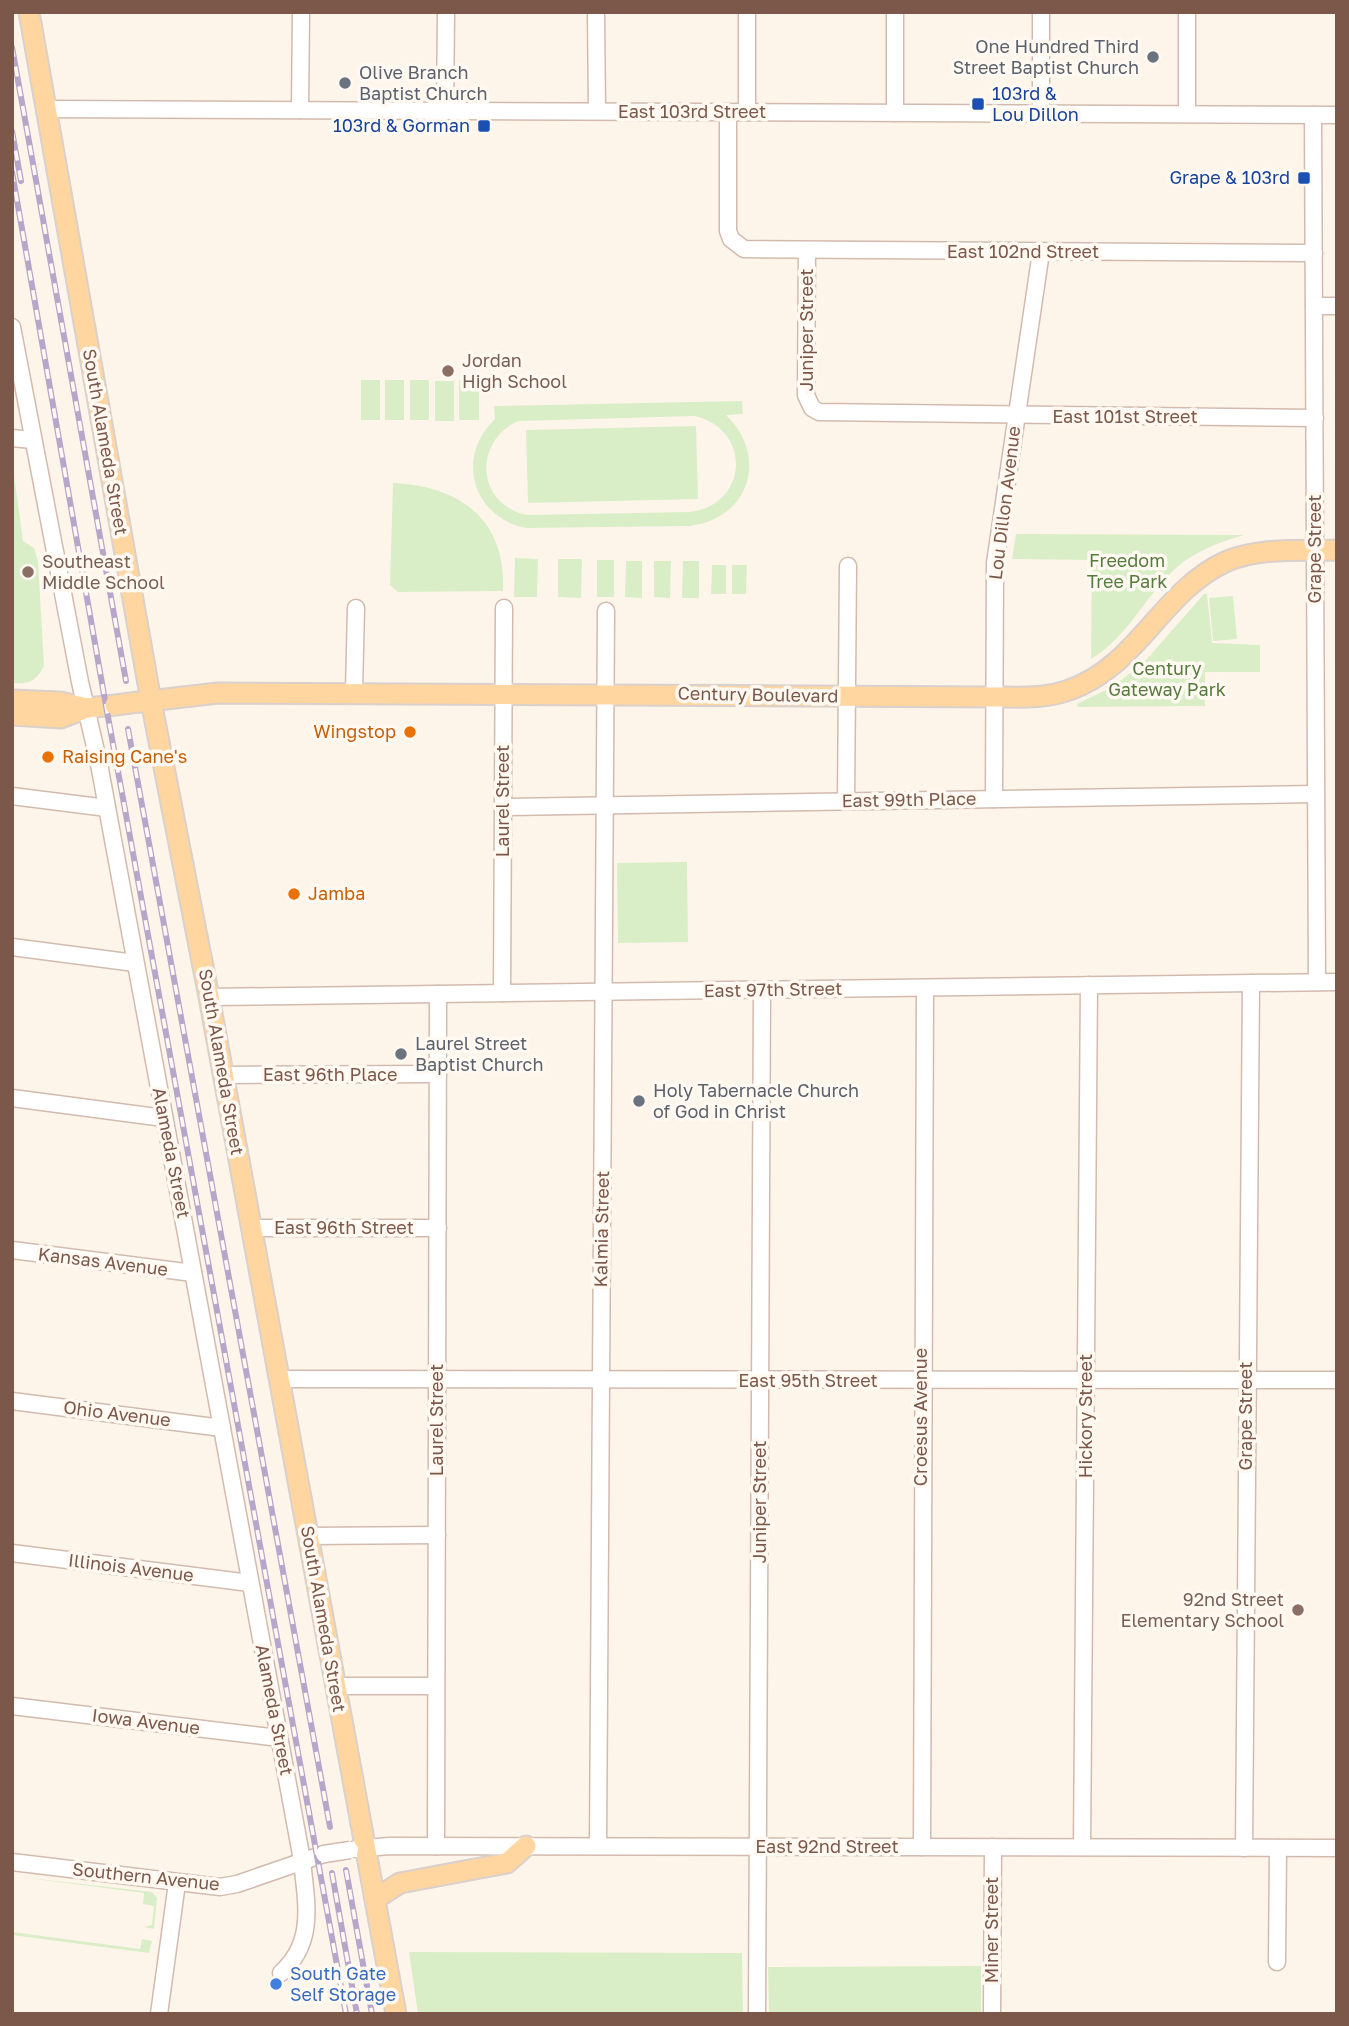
<svg xmlns="http://www.w3.org/2000/svg" width="1349" height="2026" font-family="'Golos Text',sans-serif">
<rect width="100%" height="100%" fill="#fef5ea"/>
<g fill="#d9eec7" fill-rule="evenodd">
<rect x="361" y="380" width="19" height="40"/>
<rect x="385" y="380" width="19" height="40"/>
<rect x="410" y="380" width="19" height="40"/>
<rect x="459" y="380" width="20" height="40"/>
<rect x="435" y="381" width="19" height="40"/>
<path d="M742 401 743 414 726 415C769 456 750 519 689 526L526 528C472 517 455 457 495 419L494 406ZM695 416C753 430 748 506 689 512L527 515C477 505 472 442 518 421Z"/>
<path d="M696 426 698 499 528 503 526 430Z"/>
<path d="M12 460 23 541 34 548 38 561 44 666C35 682 30 684 12 683Z"/>
<path d="M393 483C460 486 506 519 503 591L398 592 390 585Z"/>
<path d="M1016 534 1244 535C1220 542 1195 551 1176 568 1145 596 1128 637 1091 659L1092 560 1012 559Z"/>
<path d="M515 558 538 559 537 597H514Z"/>
<path d="M558 559H582L581 598 558 597Z"/>
<rect x="597" y="560" width="17" height="37"/>
<path d="M626 561H642V598L625 597Z"/>
<path d="M654 561H671L670 598 654 597Z"/>
<path d="M683 561H699V598H682Z"/>
<path d="M712 565H726V594H711Z"/>
<path d="M732 565H747L746 594H732Z"/>
<path d="M1204 594H1207L1212 643 1260 645V672H1205V706L1078 707 1077 704 1114 686 1146 660Z"/>
<path d="M1233 596 1237 639 1213 641 1209 598Z"/>
<path d="M687 862 688 942 618 943 617 863Z"/>
<path d="M12 1876 152 1892 157 1898 154 1929 144 1927 152 1925 154 1906 143 1904 144 1893Z"/>
<path d="M12 1932 140 1949 142 1939 152 1941 149 1953 12 1935Z"/>
<path d="M409 1952 742 1953 743 2014H418Z"/>
<path d="M981 1966V2014H769L768 1967Z"/>
</g>
<g fill="none" stroke-linecap="round" stroke-linejoin="round">
<g stroke="#d2bbae" stroke-width="19">
<g id="minor">
<path d="M596 12 597 111"/>
<path d="M747 12V112"/>
<path d="M895 12V113"/>
<path d="M47 109 1337 115"/>
<path d="M300 110 301 12"/>
<path d="M445 111 446 12"/>
<path d="M728 112V231L731 239 744 249 1314 253"/>
<path d="M1041 113V12"/>
<path d="M1187 114V12"/>
<path d="M1313 115 1317 982"/>
<path d="M807 251 806 395 812 408 819 412 1315 418"/>
<path d="M1314 306H1337"/>
<path d="M12 327 80 682 99 764 302 1860C306 1903 316 1941 281 1973"/>
<path d="M12 438 32 440"/>
<path d="M354 692 356 608"/>
<path d="M12 796 107 808"/>
<path d="M994 799 995 563 1041 252"/>
<path d="M846 801 848 566"/>
<path d="M502 807 1315 794"/>
<path d="M12 947 135 963"/>
<path d="M502 993 504 608"/>
<path d="M209 997 1337 982"/>
<path d="M223 1075 438 1074"/>
<path d="M12 1098 164 1118"/>
<path d="M251 1228H438"/>
<path d="M12 1250 193 1273"/>
<path d="M279 1379 1337 1380"/>
<path d="M12 1401 222 1428"/>
<path d="M308 1536 437 1535"/>
<path d="M12 1553 250 1583"/>
<path d="M336 1686H436"/>
<path d="M12 1706 279 1738"/>
<path d="M436 1846 438 994"/>
<path d="M598 1846 606 611"/>
<path d="M922 1847 925 988"/>
<path d="M1082 1847 1089 985"/>
<path d="M1244 1848 1251 983"/>
<path d="M356 1849 389 1846 1337 1848"/>
<path d="M12 1862 220 1887 237 1884 324 1854"/>
<path d="M1277 1962 1278 1848"/>
<path d="M159 2014 177 1883"/>
<path d="M757 2014 762 990"/>
<path d="M992 2014 993 1847"/>
</g>
</g>
<g stroke="#dad0cc" stroke-width="23">
<g id="major">
<path d="M29 12 151 701 209 997 396 2014"/>
<path d="M12 700 60 702 87 708"/>
<path d="M140 702 218 693 994 697C1019 697 1045 699 1069 690 1137 667 1161 592 1225 562 1258 547 1301 551 1337 550"/>
<path d="M12 715 61 718 87 708 115 705"/>
<path d="M375 1899 400 1883 507 1863 526 1846"/>
</g>
</g>
<use href="#minor" stroke="#fff" stroke-width="16"/>
<use href="#major" stroke="#ffd5a0" stroke-width="19"/>
<g stroke="#b7a6ca" stroke-width="6">
<g id="rail">
<path d="M12 47 126 681"/>
<path d="M12 131 21 181"/>
<path d="M12 172 106 706 346 2014"/>
<path d="M128 729 330 1827"/>
<path d="M346 1870 372 2014"/>
<path d="M332 1873 357 2014"/>
</g>
</g>
<use href="#rail" stroke="#fff9f2" stroke-width="3.5" stroke-dasharray="10" stroke-linecap="butt"/>
<g stroke="#d2bbae" stroke-width="19" stroke-linecap="butt">
<path id="minor-bridge" d="M324 1854 350 1850"/>
</g>
<g stroke="#dad0cc" stroke-width="23" stroke-linecap="butt">
<path id="major-bridge" d="M115 705 139 702"/>
</g>
<use href="#minor-bridge" stroke="#fff" stroke-width="16"/>
<use href="#major-bridge" stroke="#ffd5a0" stroke-width="19"/>
</g>
<g fill="#6b7280" stroke="#fff9f2" stroke-width="2.5">
<circle cx="1153" cy="57" r="7"/>
<circle cx="345" cy="83" r="7"/>
<circle cx="401" cy="1054" r="7"/>
<circle cx="639" cy="1101" r="7"/>
</g>
<g fill="#1a4fb4" stroke="#fff9f2" stroke-width="2.5">
<rect x="971" y="97" width="14" height="14" rx="3.5"/>
<rect x="477" y="119" width="14" height="14" rx="3.5"/>
<rect x="1297" y="171" width="14" height="14" rx="3.5"/>
</g>
<g fill="#8d6e63" stroke="#fff9f2" stroke-width="2.5">
<circle cx="448" cy="371" r="7"/>
<circle cx="28" cy="572" r="7"/>
<circle cx="1298" cy="1610" r="7"/>
</g>
<g fill="#e8710a" stroke="#fff9f2" stroke-width="2.5">
<circle cx="410" cy="732" r="7"/>
<circle cx="48" cy="757" r="7"/>
<circle cx="294" cy="894" r="7"/>
</g>
<circle fill="#3f7fe0" stroke="#fff9f2" stroke-width="2.5" cx="276" cy="1984" r="7"/>
<g text-anchor="middle" stroke-width="7" stroke-linejoin="round" paint-order="stroke">
<g font-size="18" fill="#5b616d" stroke="#fff9f2" text-anchor="start">
<text x="1139" y="53" text-anchor="end">One Hundred Third<tspan x="1139" dy="21">Street Baptist Church</tspan></text>
<text x="359" y="79">Olive Branch<tspan x="359" dy="21">Baptist Church</tspan></text>
<text x="415" y="1050">Laurel Street<tspan x="415" dy="21">Baptist Church</tspan></text>
<text x="653" y="1097">Holy Tabernacle Church<tspan x="653" dy="21">of God in Christ</tspan></text>
</g>
<g font-size="18" fill="#164399" stroke="#fff9f2" text-anchor="end">
<text x="992" y="100" text-anchor="start">103rd &amp;<tspan x="992" dy="21">Lou Dillon</tspan></text>
<text x="470" y="132">103rd &amp; Gorman</text>
<text x="1290" y="184">Grape &amp; 103rd</text>
</g>
<g font-size="18" fill="#7c584a" stroke="#fff9f2">
<text x="692" y="118">East 103rd Street</text>
<text x="1023" y="258">East 102nd Street</text>
<text transform="translate(807 330) rotate(-90)" y="6">Juniper Street</text>
<text x="1125" y="423">East 101st Street</text>
<text transform="translate(105 442) rotate(80)" y="6">South Alameda Street</text>
<text transform="translate(1005 503) rotate(-83)" y="6">Lou Dillon Avenue</text>
<text transform="translate(1315 549) rotate(-90)" y="6">Grape Street</text>
<text transform="translate(758 695) rotate(1)" y="6">Century Boulevard</text>
<text transform="translate(909 800) rotate(-1)" y="6">East 99th Place</text>
<text transform="translate(503 801) rotate(-90)" y="6">Laurel Street</text>
<text transform="translate(773 990) rotate(-1)" y="6">East 97th Street</text>
<text transform="translate(221 1062) rotate(80)" y="6">South Alameda Street</text>
<text x="330" y="1081">East 96th Place</text>
<text transform="translate(171 1153) rotate(79)" y="6">Alameda Street</text>
<text x="344" y="1234">East 96th Street</text>
<text transform="translate(602 1229) rotate(-89)" y="6">Kalmia Street</text>
<text transform="translate(103 1262) rotate(7)" y="6">Kansas Avenue</text>
<text x="808" y="1387">East 95th Street</text>
<text transform="translate(117 1414) rotate(7)" y="6">Ohio Avenue</text>
<text transform="translate(1086 1416) rotate(-90)" y="6">Hickory Street</text>
<text transform="translate(1246 1416) rotate(-90)" y="6">Grape Street</text>
<text transform="translate(921 1417) rotate(-90)" y="6">Croesus Avenue</text>
<text transform="translate(437 1420) rotate(-90)" y="6">Laurel Street</text>
<text transform="translate(760 1502) rotate(-90)" y="6">Juniper Street</text>
<text transform="translate(131 1568) rotate(7)" y="6">Illinois Avenue</text>
<text transform="translate(323 1619) rotate(80)" y="6">South Alameda Street</text>
<text transform="translate(274 1710) rotate(79)" y="6">Alameda Street</text>
<text transform="translate(146 1722) rotate(7)" y="6">Iowa Avenue</text>
<text x="827" y="1853">East 92nd Street</text>
<text transform="translate(146 1877) rotate(6)" y="6">Southern Avenue</text>
<text transform="translate(992 1930) rotate(-90)" y="6">Miner Street</text>
</g>
<g font-size="18" fill="#785e54" stroke="#fff9f2" text-anchor="start">
<text x="462" y="367">Jordan<tspan x="462" dy="21">High School</tspan></text>
<text x="42" y="568">Southeast<tspan x="42" dy="21">Middle School</tspan></text>
<text x="1284" y="1606" text-anchor="end">92nd Street<tspan x="1284" dy="21">Elementary School</tspan></text>
</g>
<g font-size="18" fill="#557c3e" stroke="#fff9f2">
<text x="1127" y="567">Freedom<tspan x="1127" dy="21">Tree Park</tspan></text>
<text x="1167" y="675">Century<tspan x="1167" dy="21">Gateway Park</tspan></text>
</g>
<g font-size="18" fill="#c56008" stroke="#fff9f2" text-anchor="start">
<text x="396" y="738" text-anchor="end">Wingstop</text>
<text x="62" y="763">Raising Cane's</text>
<text x="308" y="900">Jamba</text>
</g>
<g font-size="18" fill="#366cbe" stroke="#fff9f2" text-anchor="start">
<text x="290" y="1980">South Gate<tspan x="290" dy="21">Self Storage</tspan></text>
</g>
</g>
<rect width="1349" height="2026" fill="none" stroke="#7c584a" stroke-width="28"/>
</svg>
